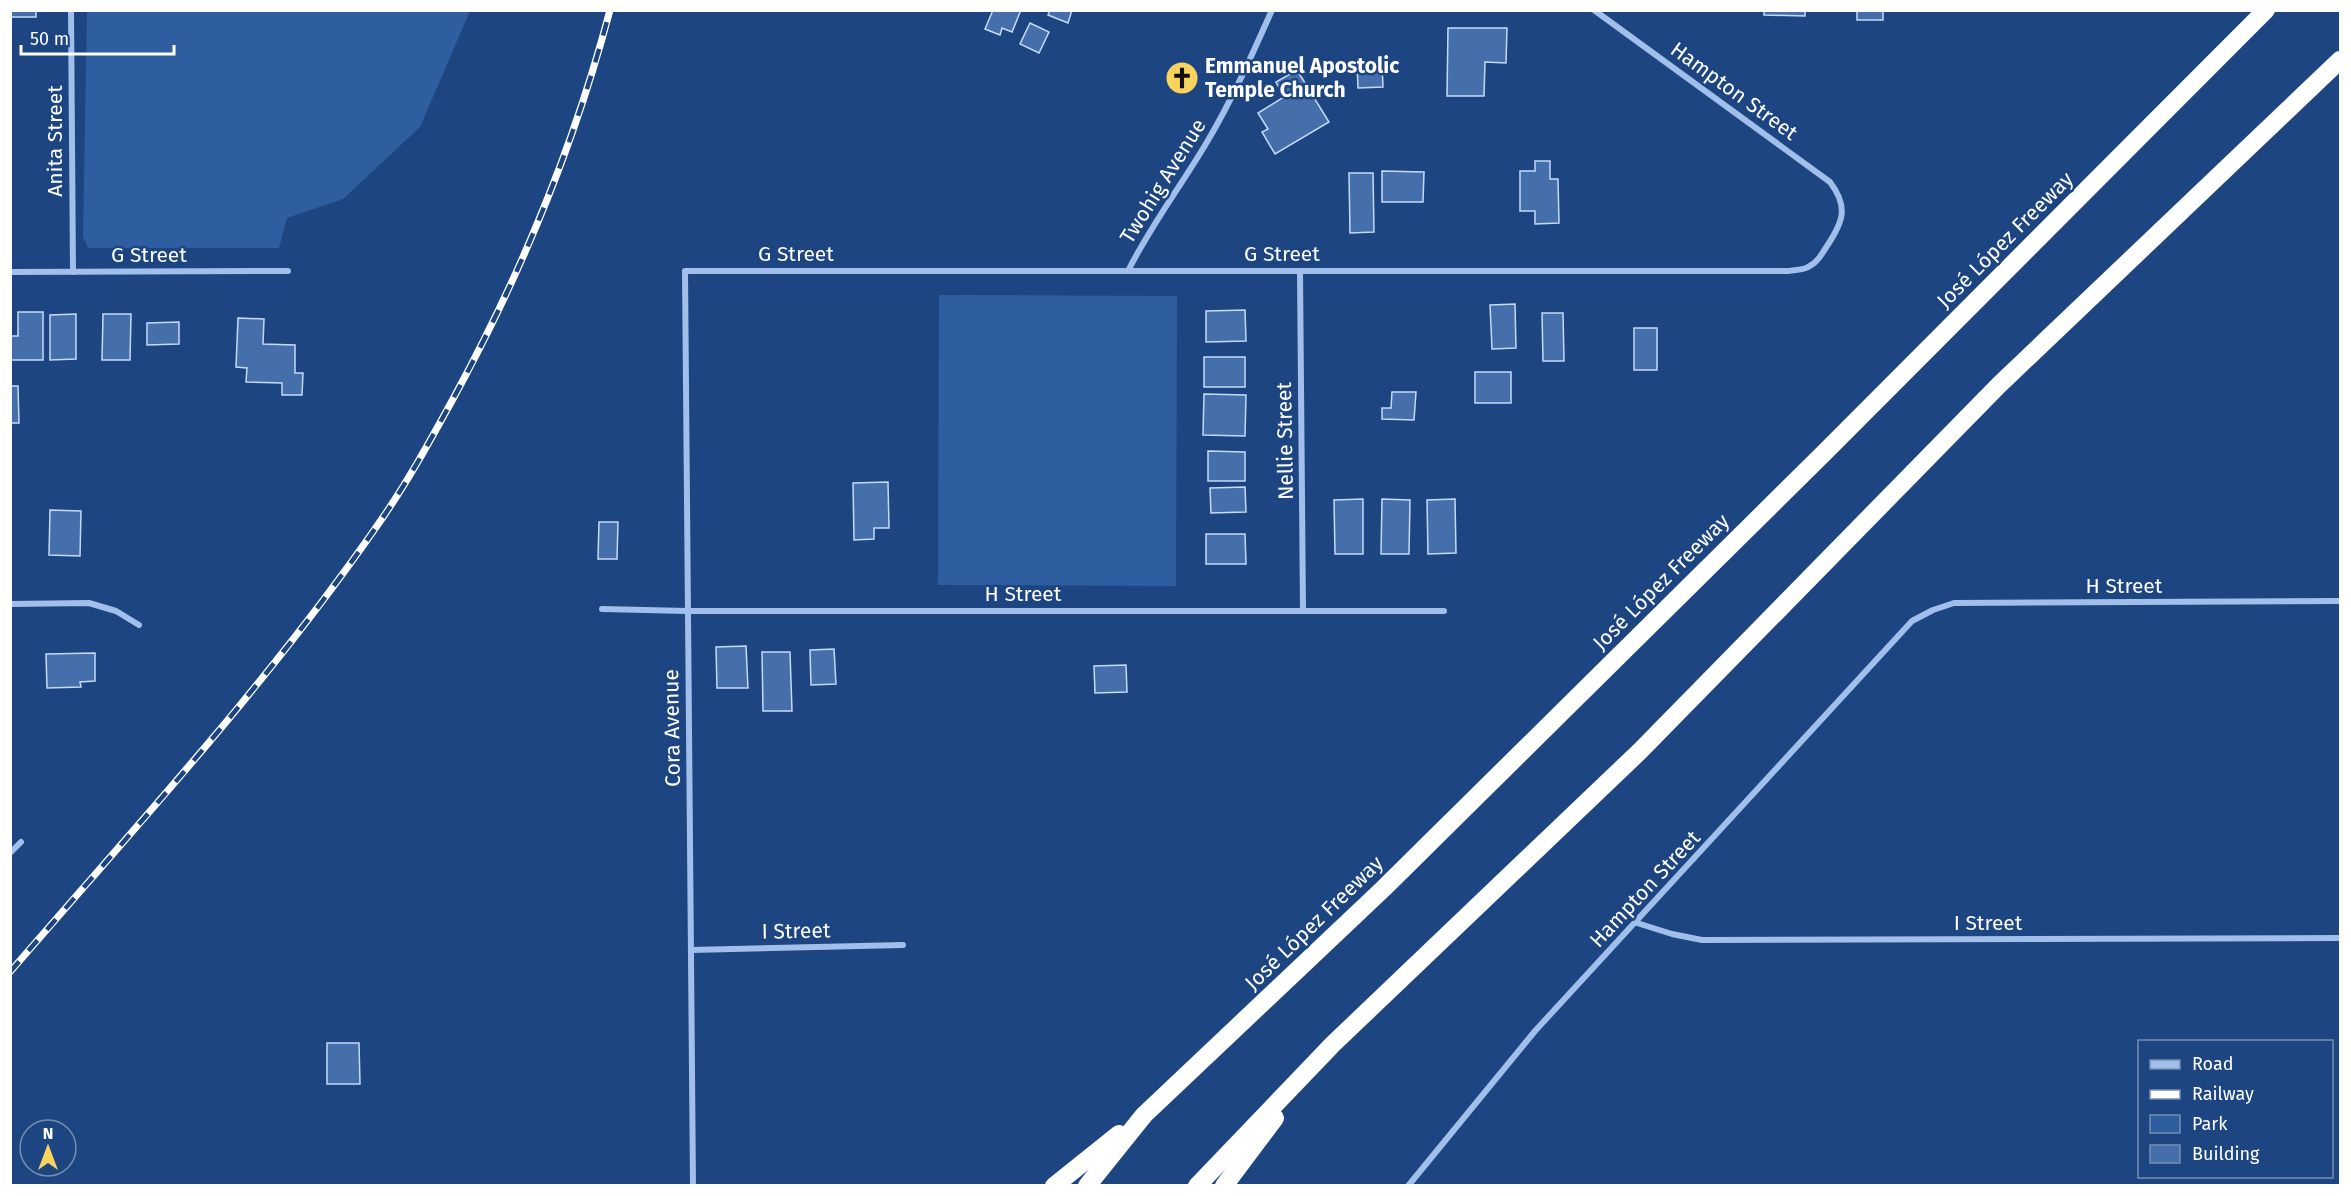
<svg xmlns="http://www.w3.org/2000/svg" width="2351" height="1196" font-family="'Fira Sans',sans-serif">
<rect width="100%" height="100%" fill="#1c4581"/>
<g fill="#2f5ea0">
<path d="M87 11V10L470 11 420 127 343 199 287 218 279 248H88L83 237Z"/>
<path d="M939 295 1177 296 1176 586 938 585Z"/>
</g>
<g fill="#446fab" stroke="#c5daf7" stroke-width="1.5">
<rect x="10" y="10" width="26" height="7"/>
<path d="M993 10H1021L1012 32 1002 28 1000 35 985 29Z"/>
<path d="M1050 10H1072L1068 23 1048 15Z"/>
<path d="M1764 10H1805V16L1764 15Z"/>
<rect x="1857" y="10" width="26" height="10"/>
<path d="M1030 23 1049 32 1039 53 1020 44Z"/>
<path d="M1448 28H1507L1506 63 1485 62 1484 96H1447Z"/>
<path d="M1357 63H1382L1383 87 1358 88Z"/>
<path d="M1297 70 1329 122 1275 154 1262 132 1268 129 1258 113 1284 97 1276 82Z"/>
<path d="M1535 161H1550V179H1558L1559 223 1535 224V211H1520V171H1535Z"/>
<path d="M1382 171 1424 172 1423 202H1382Z"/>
<path d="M1349 173H1373L1374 232 1350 233Z"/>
<path d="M1515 304 1516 348 1492 349 1490 305Z"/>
<path d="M1245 310 1246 341 1206 342V311Z"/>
<path d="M18 312H43V360H11V336H18Z"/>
<path d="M1542 313H1563L1564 361H1543Z"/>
<path d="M76 314V359L50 360V315Z"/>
<path d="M103 314H131L130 360H102Z"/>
<path d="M238 318 264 319 263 344 295 345V373H303L302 395H282V383L246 382 247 368 236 367Z"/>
<path d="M179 322V344L147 345V323Z"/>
<rect x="1634" y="328" width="23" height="42"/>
<rect x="1204" y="357" width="41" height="30"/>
<rect x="1475" y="372" width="36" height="31"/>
<path d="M10 386H18L19 423H10Z"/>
<path d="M1392 392H1416L1414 420 1382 419V408H1391Z"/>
<path d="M1204 394 1246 395 1245 436 1203 435Z"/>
<path d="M1208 451 1245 452V481H1208Z"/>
<path d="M888 482 889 528H874V539L854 540 853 483Z"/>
<path d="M1245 487 1246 512 1211 513 1210 488Z"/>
<path d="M1363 499V554H1335L1334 500Z"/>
<path d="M1382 499 1410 500 1409 554H1381Z"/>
<path d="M1455 499 1456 553 1428 554 1427 500Z"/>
<path d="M50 510 81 511 80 556 49 555Z"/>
<path d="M599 522H618L617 559H598Z"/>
<path d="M1206 534H1245L1246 564H1206Z"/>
<path d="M746 646 748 688H717L716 647Z"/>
<path d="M834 649 836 684 811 685 810 650Z"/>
<path d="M762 652H790L792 711H763Z"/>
<path d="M95 653V681L80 682 81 687 47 688 46 654Z"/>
<path d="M1126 665 1127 692 1095 693 1094 666Z"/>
<path d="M327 1043H359L360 1084H327Z"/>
</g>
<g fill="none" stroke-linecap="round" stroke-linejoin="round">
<g stroke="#a0bfea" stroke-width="6">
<path d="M71 10 73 272"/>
<path d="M1128 271C1151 225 1181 186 1207 142 1232 100 1252 55 1272 10"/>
<path d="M1300 271 1303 611"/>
<path d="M10 272 288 271"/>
<path d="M10 604 89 603 116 611 139 625"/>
<path d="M602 609 687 611H1444"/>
<path d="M10 853 21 842"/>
<path d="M1637 923 1672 934 1702 940 2340 938"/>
<path d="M691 950 903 945"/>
<path d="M693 1186 685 271H1789C1795 270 1803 270 1808 267 1817 263 1822 254 1827 246 1843 222 1849 207 1830 182L1594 10"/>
<path d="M1408 1186 1535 1031 1912 621 1933 610 1954 603 2340 601"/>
</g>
<g stroke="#fff" stroke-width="18">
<path d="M1054 1186 1119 1134"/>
<path d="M1087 1186 1144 1115 1384 888 1823 454 2266 10"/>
<path d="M1197 1186 1333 1044 1640 751 1999 385 2340 60"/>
<path d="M1224 1186 1275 1118"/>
</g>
<g stroke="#fff" stroke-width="7">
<path id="rail" d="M10 972C137 825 269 682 379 523 407 483 430 441 453 399 520 276 574 146 610 10"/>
</g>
<use href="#rail" stroke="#1c4581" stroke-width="4.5" stroke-dasharray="14" stroke-linecap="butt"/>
</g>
<defs>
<g id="church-disc" transform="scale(1.725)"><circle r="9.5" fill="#fad35e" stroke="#1c4581"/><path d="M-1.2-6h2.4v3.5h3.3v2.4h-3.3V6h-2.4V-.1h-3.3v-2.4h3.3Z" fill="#111"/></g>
</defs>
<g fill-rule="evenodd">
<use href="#church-disc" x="1182" y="78"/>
</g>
<g text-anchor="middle" stroke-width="5" stroke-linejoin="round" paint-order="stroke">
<g font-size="21" font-weight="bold" fill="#fff" stroke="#1c4581" text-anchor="start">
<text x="1205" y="73">Emmanuel Apostolic<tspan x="1205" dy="24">Temple Church</tspan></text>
</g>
<g font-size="21" fill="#fff" stroke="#1c4581">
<text transform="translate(1734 91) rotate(36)" y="7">Hampton Street</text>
<text transform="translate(55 141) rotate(-90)" y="7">Anita Street</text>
<text transform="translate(1163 181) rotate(-58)" y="7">Twohig Avenue</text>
<text transform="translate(2005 240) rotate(-45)" y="7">José López Freeway</text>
<text x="796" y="261">G Street</text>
<text x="1282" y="261">G Street</text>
<text x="149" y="262">G Street</text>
<text transform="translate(1285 441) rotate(-91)" y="7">Nellie Street</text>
<text transform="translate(1661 582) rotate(-45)" y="7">José López Freeway</text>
<text x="2124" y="593">H Street</text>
<text x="1023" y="601">H Street</text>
<text transform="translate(672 728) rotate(-91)" y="7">Cora Avenue</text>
<text transform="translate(1645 889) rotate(-47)" y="7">Hampton Street</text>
<text transform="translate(1314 923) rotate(-44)" y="7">José López Freeway</text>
<text x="1988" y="930">I Street</text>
<text transform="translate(796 931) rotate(-1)" y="7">I Street</text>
</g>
</g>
<rect width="2351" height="1196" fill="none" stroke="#ffffff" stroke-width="24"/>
<rect x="2138" y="1040" width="195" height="138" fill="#1c4581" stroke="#778fb3" stroke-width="1.5"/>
<rect x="2150" y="1060" width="30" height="9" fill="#a0bfea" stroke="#778fb3" stroke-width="1.5"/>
<text x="2192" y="1070" font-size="18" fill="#ffffff">Road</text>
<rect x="2150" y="1090" width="30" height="9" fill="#ffffff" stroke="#778fb3" stroke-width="1.5"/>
<text x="2192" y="1100" font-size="18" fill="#ffffff">Railway</text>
<rect x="2150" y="1115" width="30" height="18" fill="#2f5ea0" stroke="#778fb3" stroke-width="1.5"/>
<text x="2192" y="1130" font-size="18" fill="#ffffff">Park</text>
<rect x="2150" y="1145" width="30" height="18" fill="#446fab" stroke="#778fb3" stroke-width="1.5"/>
<text x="2192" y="1160" font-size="18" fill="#ffffff">Building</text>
<g transform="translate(48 1148)"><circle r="28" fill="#1c4581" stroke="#778fb3" stroke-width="1.5"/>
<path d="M0-4.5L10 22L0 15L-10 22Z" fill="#fad35e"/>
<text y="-9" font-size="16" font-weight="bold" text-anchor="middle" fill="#ffffff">N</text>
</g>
<path d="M21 45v9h153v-9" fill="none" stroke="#ffffff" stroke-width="3"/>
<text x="30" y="45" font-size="18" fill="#ffffff" stroke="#1c4581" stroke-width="4.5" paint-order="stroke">50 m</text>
</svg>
